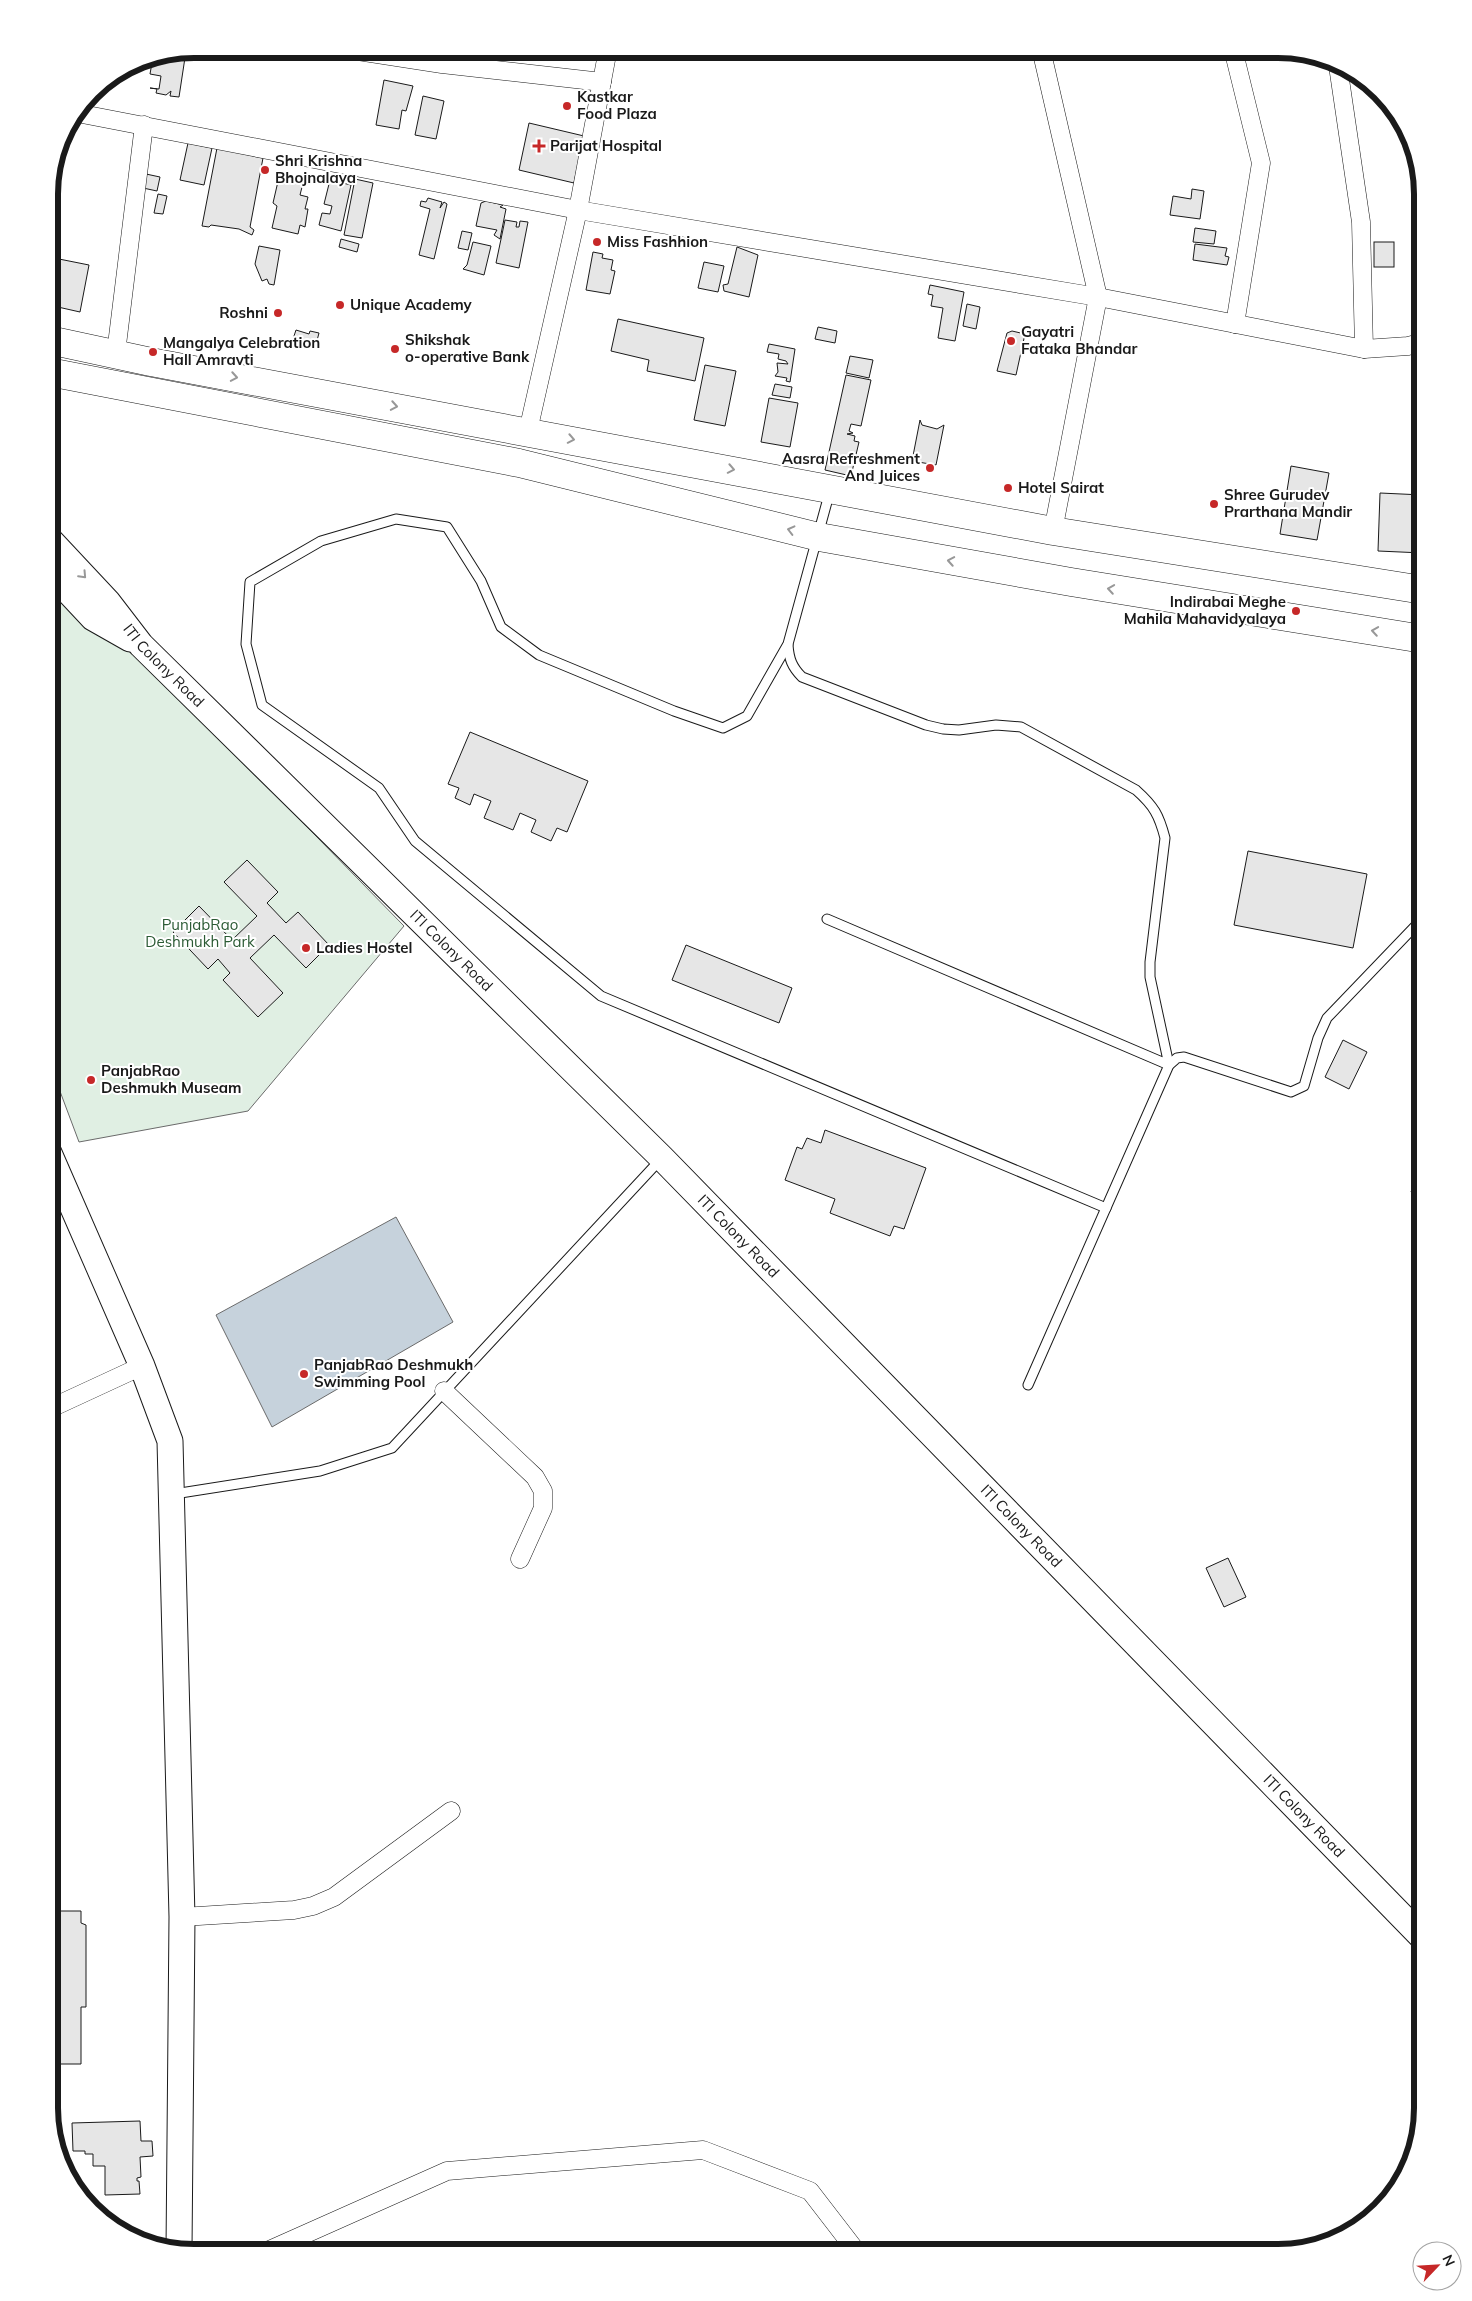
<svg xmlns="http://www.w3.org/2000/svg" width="1472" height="2301" font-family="Mulish,sans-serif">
<rect width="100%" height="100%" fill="#fff"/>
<path fill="#e0efe3" stroke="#6a6a6a" d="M49 563 404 926 248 1111 79 1142 49 1062Z"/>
<path fill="#c6d2dc" stroke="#6a6a6a" d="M396 1217 453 1322 272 1427 216 1315Z"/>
<g fill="#e6e6e6" stroke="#1a1a1a">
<path d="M180 51H186L179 97 170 96 171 91 166 95 156 93 157 89 150 88 159 89 161 76 150 74 153 57Z"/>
<path d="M384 80 413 86 406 111 402 110 399 129 376 125Z"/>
<path d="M423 96 444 101 436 139 415 135Z"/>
<path d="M529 123 584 136 574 183 519 170Z"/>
<path d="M188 143 212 148 204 185 180 180Z"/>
<path d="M217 148 263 158 250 227 254 230 252 235 239 229 211 225 209 227 202 226Z"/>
<path d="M146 174 160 177 157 191 143 188Z"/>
<path d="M279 177 303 183 300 195 308 197 305 209H308L305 227 300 225 298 234 272 228 277 206 273 203Z"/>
<path d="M355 179 373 183 362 238 344 235Z"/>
<path d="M330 180 351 185 341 231 319 225 322 213 330 214 332 206 324 204Z"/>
<path d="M1192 189 1204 191 1200 219 1170 215 1173 196 1191 199Z"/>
<path d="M158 194 167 196 163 214 154 213Z"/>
<path d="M428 198 442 202 440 208 444 202 447 204 434 259 419 255 430 209 420 206 421 201 426 202Z"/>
<path d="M486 201 503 205 500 207 506 209 500 239 494 235 497 230 476 226 481 203Z"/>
<path d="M505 220 517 222 516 227H519L520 221 528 222 519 268 496 263Z"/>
<path d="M1195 228 1216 231 1214 244 1193 242Z"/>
<path d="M462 231 472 233 468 250 458 248Z"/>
<path d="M341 239 359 244 357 252 339 247Z"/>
<path d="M473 242 491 246 484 275 463 269 467 265Z"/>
<rect x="1374" y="242" width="20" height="25"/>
<path d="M1195 244 1227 248 1225 256 1229 257 1227 265 1193 260Z"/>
<path d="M259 246 280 250 274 285 269 284 267 279 262 281 255 264Z"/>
<path d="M737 247 758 255 749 297 724 291 723 285 728 284Z"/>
<path d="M593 252 603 254 602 258 613 260 611 270 615 271 610 294 586 290Z"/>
<path d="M54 258 89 265 80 312 49 305V282Z"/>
<path d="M704 262 724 266 718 292 698 288Z"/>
<path d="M930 285 964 292 955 341 938 338 943 308 931 306 933 295 928 294Z"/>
<path d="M967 304 980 307 976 329 963 326Z"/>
<path d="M618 319 704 338 695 381 647 371 649 360 611 351Z"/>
<path d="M818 327 837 331 835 343 815 339Z"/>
<path d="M296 330 309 334 310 331 319 333 315 348 292 342Z"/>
<path d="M1012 331 1025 334 1016 375 997 371 1007 333Z"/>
<path d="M769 344 795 349 790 382 786 381 787 378 775 376 778 372 777 363 788 364 786 361 778 359 779 354 767 352Z"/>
<path d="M850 356 873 360 869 378 846 373Z"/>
<path d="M705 365 736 371 725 426 694 420Z"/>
<path d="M846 375 871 380 861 426 851 424 849 431 853 433 847 434 855 436 854 441 859 442 851 476 825 470Z"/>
<path d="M775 384 792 387 790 398 772 395Z"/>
<path d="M769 398 798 403 790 447 761 442Z"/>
<path d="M920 420 922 425 937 429 944 425 936 465 912 461Z"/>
<path d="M1291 466 1329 473 1317 540 1280 534Z"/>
<path d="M1380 493 1423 495V553L1378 551Z"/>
<path d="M470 732 588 781 567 832 557 828 551 841 531 832 536 820 520 813 513 830 484 818 491 801 474 794 470 805 455 798 459 788 448 784Z"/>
<path d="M1248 851 1367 874 1353 948 1234 925Z"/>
<path d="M247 860 278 892 267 903 286 923 298 912 329 945 306 968 274 935 250 958 283 993 258 1017 223 980 230 973 218 959 208 969 173 932 199 906 232 940 257 916 224 882Z"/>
<path d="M686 945 792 988 779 1023 672 980Z"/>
<path d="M1343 1040 1367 1052 1349 1089 1325 1077Z"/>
<path d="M825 1130 926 1168 904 1229 894 1226 890 1236 830 1213 835 1199 785 1180 797 1147 802 1149 807 1138 821 1143Z"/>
<path d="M1423 1164V1198L1411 1192Z"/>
<path d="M1228 1558 1246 1597 1224 1607 1206 1568Z"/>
<path d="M49 1911H81V1923L86 1925V2007H81V2064H49Z"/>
<path d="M140 2121 141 2141H152L153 2156 140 2157 141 2177 137 2178V2181H139L140 2194 105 2195V2166H93V2154H85V2151H73L72 2123Z"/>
</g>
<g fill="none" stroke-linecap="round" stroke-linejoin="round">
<g stroke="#1a1a1a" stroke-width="11">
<g id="lane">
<path d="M830 491 788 644 747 716 723 728 674 711 539 655 501 627 481 581 447 527 396 519 321 541 250 582 246 644 262 705 379 788 415 841 601 996 1106 1208"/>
<path d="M788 645C789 659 792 667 802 677L926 725 943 729 959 730 996 725 1021 727 1136 790C1154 806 1159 815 1165 838L1150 962V977L1169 1065 827 919"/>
<path d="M1028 1385 1169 1065 1177 1058 1184 1057 1291 1092 1304 1086 1318 1038 1327 1018 1421 920 1423 914"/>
<path d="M174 1494 320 1471 392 1448 660 1160"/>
</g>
</g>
<g stroke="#1a1a1a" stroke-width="19">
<g id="street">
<path d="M345 49 442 64 602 82"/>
<path d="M1041 49 1098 297 1053 531"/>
<path d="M1233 49 1261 163 1235 324"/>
<path d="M1338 66 1361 222 1364 349"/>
<path d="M77 113 578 210 1098 297 1364 349 1408 346 1416 344 1423 335"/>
<path d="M116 353 144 125"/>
<path d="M528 431 578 210 608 49"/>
<path d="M444 1391 535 1477 543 1491V1508L520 1559"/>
<path d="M49 1409 142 1366"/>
<path d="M182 1917 294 1910 313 1906 334 1897 451 1811"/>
<path d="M265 2252 447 2171 703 2150 810 2191 857 2252"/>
</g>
</g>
<g stroke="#1a1a1a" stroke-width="27">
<g id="secondary">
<path id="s1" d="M49 539 108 602 141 645 662 1158 1423 1938"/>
<path d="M49 571 93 618 130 639"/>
<path d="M49 1153 142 1366 170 1441 182 1917 179 2250"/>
</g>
</g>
<g stroke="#1a1a1a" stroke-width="29">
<g id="primary">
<path d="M49 340 151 362 1053 531 1423 590"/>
<path d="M49 372 519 463 819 537 1071 582 1423 639"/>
</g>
</g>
<use href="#lane" stroke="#fff" stroke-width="9"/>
<use href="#street" stroke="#fff" stroke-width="18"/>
<use href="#secondary" stroke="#fff" stroke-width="25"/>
<use href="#primary" stroke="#fff" stroke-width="28"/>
</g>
<defs><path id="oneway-chevron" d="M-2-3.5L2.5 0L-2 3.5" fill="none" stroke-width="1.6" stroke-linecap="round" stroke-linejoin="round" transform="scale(1.25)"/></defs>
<g stroke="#989898">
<use href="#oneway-chevron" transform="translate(234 377) rotate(10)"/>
<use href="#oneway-chevron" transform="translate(394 406) rotate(10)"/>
<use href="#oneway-chevron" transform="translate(571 439) rotate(11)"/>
<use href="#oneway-chevron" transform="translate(731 469) rotate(11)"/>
<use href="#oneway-chevron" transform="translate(791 530) rotate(-166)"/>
<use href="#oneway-chevron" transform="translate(951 561) rotate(-170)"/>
<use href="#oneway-chevron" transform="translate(83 575) rotate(47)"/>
<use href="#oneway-chevron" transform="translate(1111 589) rotate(-171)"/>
<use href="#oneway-chevron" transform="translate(1375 631) rotate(-171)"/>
</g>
<g fill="#c62828" stroke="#fff" stroke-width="2">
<circle cx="567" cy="106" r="5"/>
<path d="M536.5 138.5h5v5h5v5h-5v5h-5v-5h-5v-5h5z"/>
<circle cx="265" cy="170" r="5"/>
<circle cx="597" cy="242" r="5"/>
<circle cx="340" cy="305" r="5"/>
<circle cx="278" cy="313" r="5"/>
<circle cx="1011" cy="341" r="5"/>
<circle cx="395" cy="349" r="5"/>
<circle cx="153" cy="352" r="5"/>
<circle cx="930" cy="468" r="5"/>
<circle cx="1008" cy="488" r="5"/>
<circle cx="1214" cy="504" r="5"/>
<circle cx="1296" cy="611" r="5"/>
<circle cx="306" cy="948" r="5"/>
<circle cx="91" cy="1080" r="5"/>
<circle cx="304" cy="1374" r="5"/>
</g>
<g text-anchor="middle" stroke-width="4" stroke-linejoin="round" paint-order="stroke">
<g font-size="15" font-weight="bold" fill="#1a1a1a" stroke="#fff" text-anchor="start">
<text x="577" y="102">Kastkar<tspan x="577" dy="17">Food Plaza</tspan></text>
<text x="550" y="151">Parijat Hospital</text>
<text x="275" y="166">Shri Krishna<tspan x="275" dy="17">Bhojnalaya</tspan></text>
<text x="607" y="247">Miss Fashhion</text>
<text x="350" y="310">Unique Academy</text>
<text x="268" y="318" text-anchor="end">Roshni</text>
<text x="1021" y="337">Gayatri<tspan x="1021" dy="17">Fataka Bhandar</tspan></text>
<text x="405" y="345">Shikshak<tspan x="405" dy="17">o-operative Bank</tspan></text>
<text x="163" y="348">Mangalya Celebration<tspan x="163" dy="17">Hall Amravti</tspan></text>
<text x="920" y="464" text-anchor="end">Aasra Refreshment<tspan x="920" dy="17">And Juices</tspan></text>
<text x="1018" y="493">Hotel Sairat</text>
<text x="1224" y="500">Shree Gurudev<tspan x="1224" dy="17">Prarthana Mandir</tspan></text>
<text x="1286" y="607" text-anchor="end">Indirabai Meghe<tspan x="1286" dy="17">Mahila Mahavidyalaya</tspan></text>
<text x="316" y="953">Ladies Hostel</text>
<text x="101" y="1076">PanjabRao<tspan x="101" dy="17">Deshmukh Museam</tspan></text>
<text x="314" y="1370">PanjabRao Deshmukh<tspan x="314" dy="17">Swimming Pool</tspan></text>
</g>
<g font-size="15" fill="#1a1a1a" stroke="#fff">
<text dy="5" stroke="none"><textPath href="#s1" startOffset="171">ITI Colony Road</textPath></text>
<text dy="5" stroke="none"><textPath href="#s1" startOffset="576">ITI Colony Road</textPath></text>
<text dy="5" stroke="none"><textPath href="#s1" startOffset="981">ITI Colony Road</textPath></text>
<text dy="5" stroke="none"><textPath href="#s1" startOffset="1386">ITI Colony Road</textPath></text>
<text dy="5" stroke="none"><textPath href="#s1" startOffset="1791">ITI Colony Road</textPath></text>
</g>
<g font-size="15" fill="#2b5a34" stroke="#fff">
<text x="200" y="930">PunjabRao<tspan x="200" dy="17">Deshmukh Park</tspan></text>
</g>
</g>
<path d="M0 0H1472V2301H0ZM194 58H1278A136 136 0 0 1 1414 194V2108A136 136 0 0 1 1278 2244H194A136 136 0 0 1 58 2108V194A136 136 0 0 1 194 58Z" fill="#fff" fill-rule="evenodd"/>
<path fill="none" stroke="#1a1a1a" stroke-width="6" d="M194 58H1278A136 136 0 0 1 1414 194V2108A136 136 0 0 1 1278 2244H194A136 136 0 0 1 58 2108V194A136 136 0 0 1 194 58Z"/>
<g transform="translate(1437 2266) rotate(65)"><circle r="24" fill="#ffffff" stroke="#a3a3a3"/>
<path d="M0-4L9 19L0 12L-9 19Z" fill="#c62828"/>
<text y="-8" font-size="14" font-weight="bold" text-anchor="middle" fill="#1a1a1a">N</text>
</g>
</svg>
